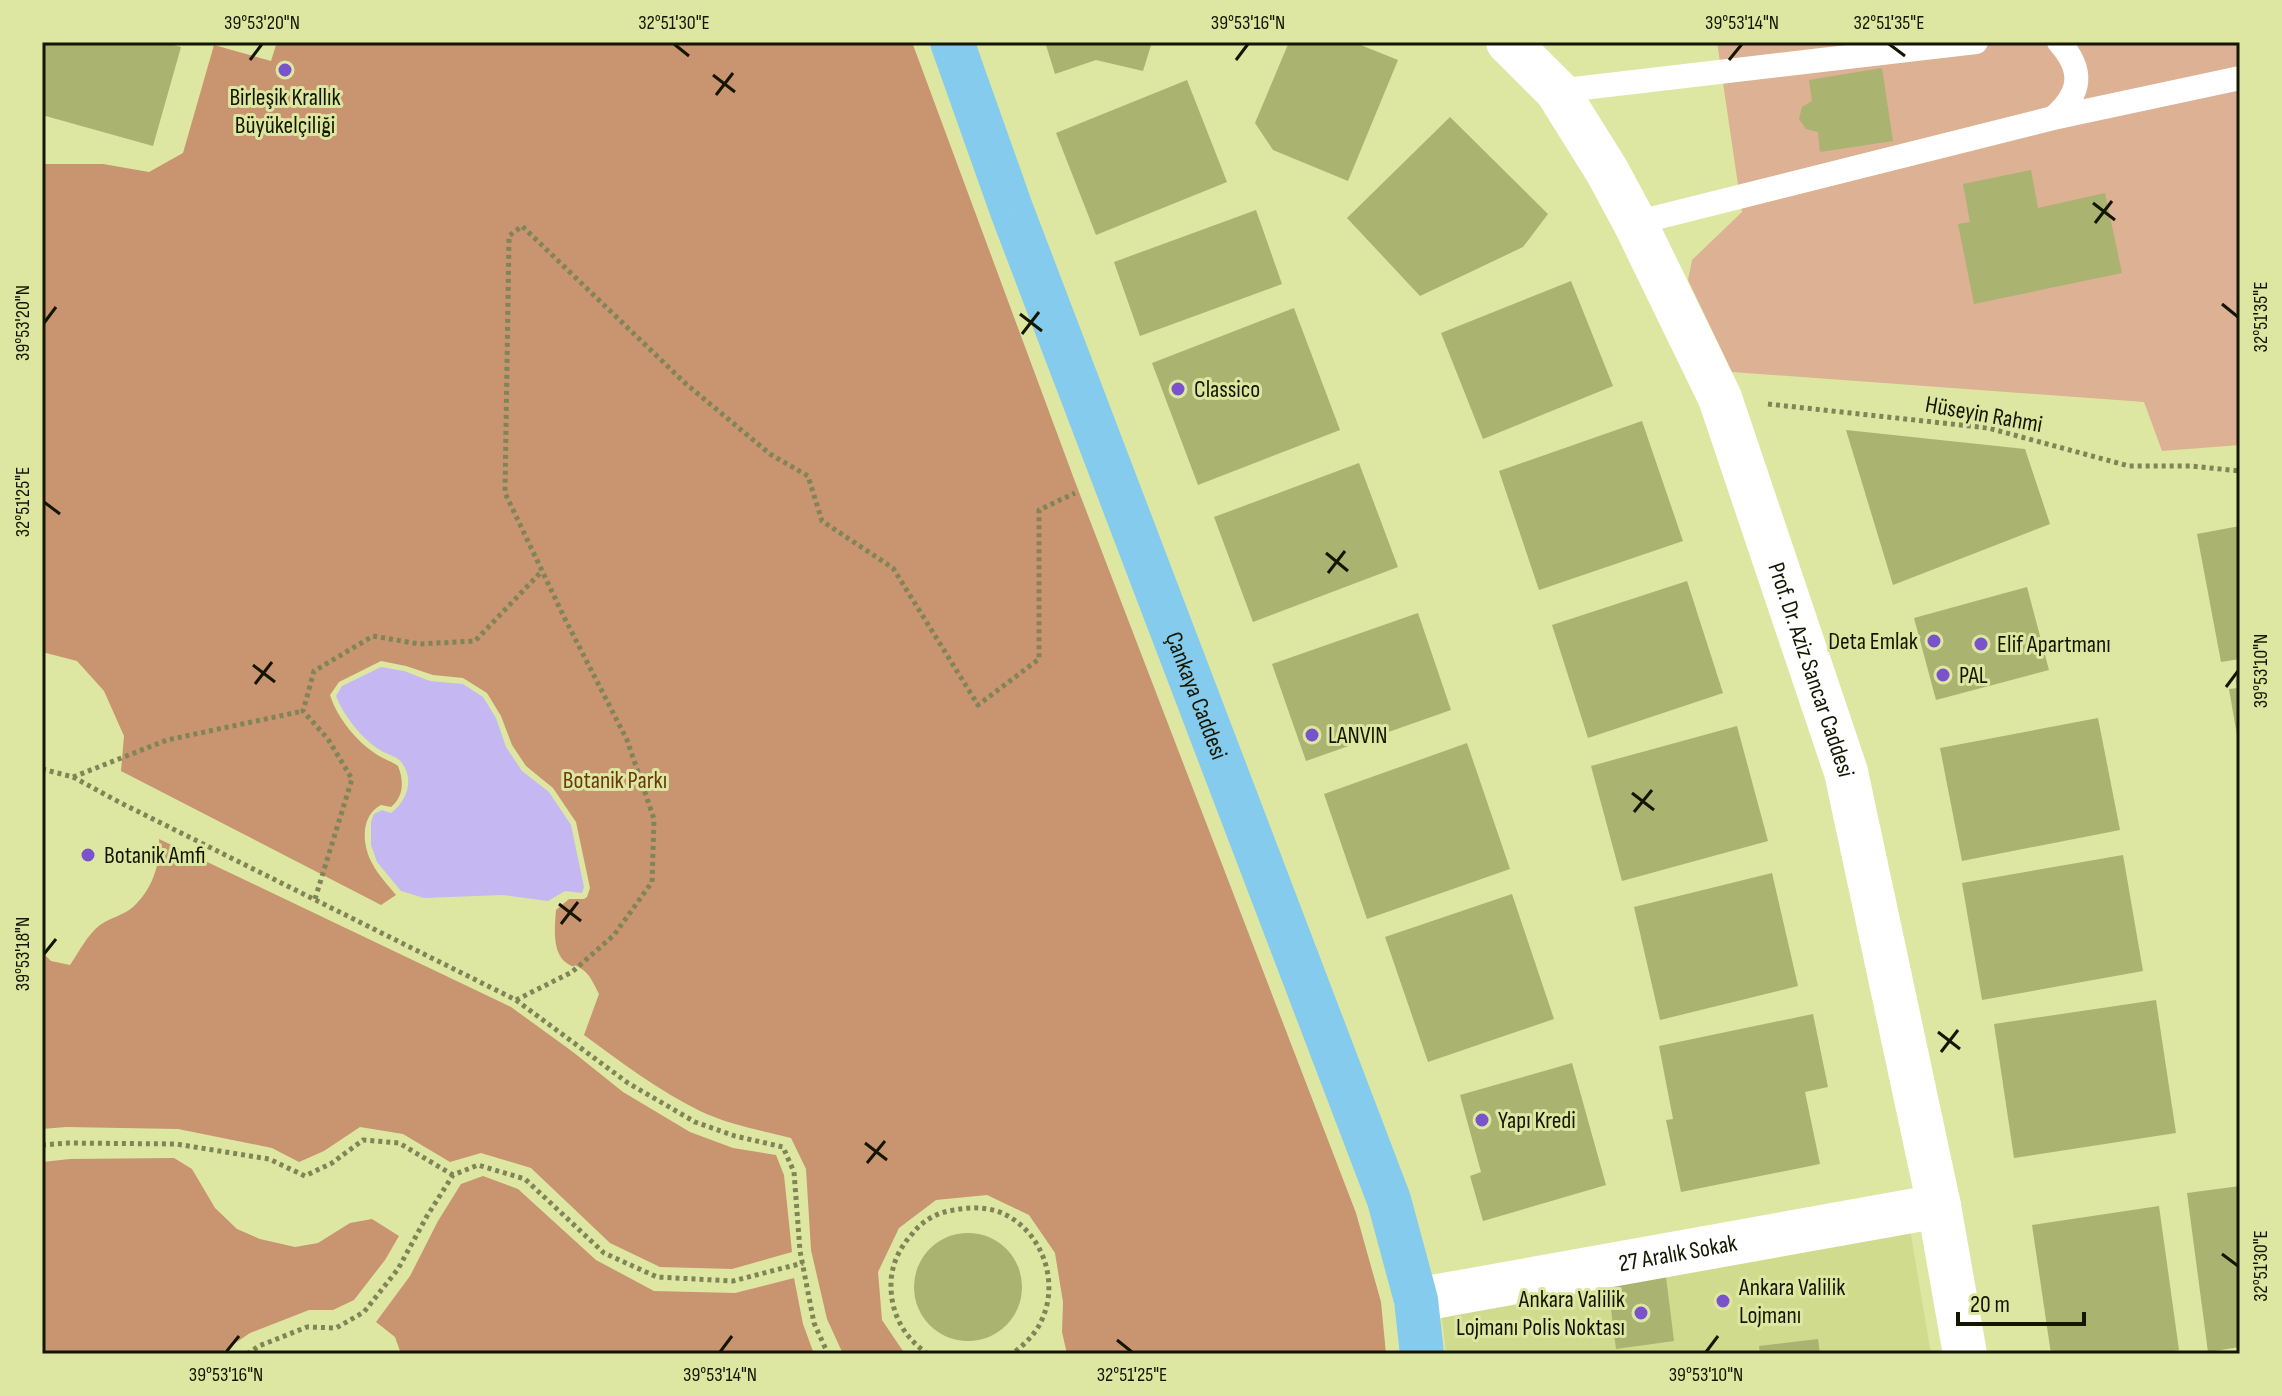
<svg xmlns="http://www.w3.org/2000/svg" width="2282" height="1396" font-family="'Sofia Sans Condensed',sans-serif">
<rect width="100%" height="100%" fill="#dde7a1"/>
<path fill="#d0db8d" d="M1910 1229 1931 1354H1446L1442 1317Z"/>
<path fill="#ddb194" d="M1717 42H2240V445L2162 451 2144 402 1732 372 1688 280 1692 260 1742 212Z"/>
<g fill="#c99470">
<path d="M277 42H912L1074 479 1356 1213 1381 1302 1386 1354H1067L1062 1332 1063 1302 1055 1253 1029 1215 987 1195 936 1200 899 1228 878 1272 882 1320 905 1354H843L827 1319 811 1250 806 1169 791 1138C761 1130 729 1125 700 1111 659 1091 621 1062 584 1035L599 994C594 985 590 973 580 968 570 962 578 970 568 964 551 954 555 926 556 910L569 899H584L587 897 590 888 576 822 553 788 526 766 512 745 501 716 487 693 463 678 433 675 406 666 381 661 339 682 330 695C337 718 359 745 381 757 387 760 392 762 398 766 404 781 404 796 391 807L381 805C360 816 362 845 372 863 378 875 388 885 396 895L381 905 121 771 124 736 104 691 77 661 42 652V164H103L149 172 183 153 214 45 271 61Z"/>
<path d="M159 839 511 1007 573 1052 623 1092 690 1132 733 1148 776 1155 784 1175 792 1252 732 1269 660 1267 610 1243 531 1168 481 1153 450 1162 403 1134 360 1127 324 1151 299 1162 272 1148 178 1129 66 1127 42 1129V952L51 961 70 965C79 952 87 935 100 925 110 918 124 915 133 907 152 890 161 864 159 839Z"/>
<path d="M174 1158 192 1169 215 1208 237 1229 260 1239 295 1247 318 1243 350 1223 372 1219 399 1236 385 1260 354 1300 333 1310H309L250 1333 219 1354H42V1162L70 1159Z"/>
<path d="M483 1176 518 1189 596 1260 654 1291 735 1293 794 1278 803 1324 814 1354H401L395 1337 376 1322 410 1276 438 1221 461 1184Z"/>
</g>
<path fill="#c5b8f2" d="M381 667 404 671 430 681 463 684 483 697 496 718 506 747 522 771 549 792 571 825 584 887 582 893 565 891 548 901 503 895 424 898 401 891 377 862 371 845V822L374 814 382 810 391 813C406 802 415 780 402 763 396 755 387 755 380 750 362 739 343 715 336 696L342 686Z"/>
<g fill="#aab370">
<path d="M42 42H162L181 47 153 146 42 115Z"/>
<path d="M1045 42H1152L1143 71 1096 60 1055 74Z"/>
<path d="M1289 42H1353L1398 60 1348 181 1273 150 1255 123Z"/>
<path d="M1882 68 1893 141 1820 152 1818 132 1806 129 1799 119 1802 107 1812 101 1809 80Z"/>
<path d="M1187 80 1227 182 1096 235 1056 133Z"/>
<path d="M1450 117 1548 214 1523 247 1420 296 1347 218Z"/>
<path d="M2031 170 2038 208 2105 193 2122 273 1974 304 1958 224 1970 222 1963 184Z"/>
<path d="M1256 210 1282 284 1140 336 1114 262Z"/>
<path d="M1571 281 1613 386 1483 439 1441 333Z"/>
<path d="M1294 308 1340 430 1198 485 1152 363Z"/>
<path d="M1642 421 1683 541 1539 590 1499 471Z"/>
<path d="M1846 430 2025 449 2050 524 1893 585Z"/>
<path d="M1359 463 1398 567 1253 622 1214 517Z"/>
<path d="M2240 526V659L2221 662 2197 534Z"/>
<path d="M1687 581 1723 693 1588 738 1552 625Z"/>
<path d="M2027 587 2049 670 1936 700 1914 618Z"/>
<path d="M1418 613 1451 710 1306 761 1272 664Z"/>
<path d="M2240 679V741H2238L2229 689 2237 688 2236 680Z"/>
<path d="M2098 718 2120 830 1962 861 1940 748Z"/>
<path d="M1737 726 1768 841 1622 881 1591 766Z"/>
<path d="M1467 743 1510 869 1367 919 1324 794Z"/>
<path d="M2123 855 2143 971 1982 1000 1962 883Z"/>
<path d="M1772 873 1798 986 1660 1020 1634 907Z"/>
<path d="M1512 894 1554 1019 1428 1062 1385 937Z"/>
<path d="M2156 1000 2176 1133 2014 1158 1994 1024Z"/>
<path d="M1813 1014 1828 1087 1805 1092 1820 1164 1681 1192 1666 1120 1673 1119 1659 1046Z"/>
<path d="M1572 1063 1606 1185 1483 1221 1470 1176 1481 1172 1460 1095Z"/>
<path d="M2240 1186V1347L2208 1352 2187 1193Z"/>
<path d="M2159 1206 2179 1350 2154 1354H2051L2032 1225Z"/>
<circle cx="968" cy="1287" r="54"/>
<path d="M1666 1277 1674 1341 1616 1349 1608 1285Z"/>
<path d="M1818 1339 1820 1354H1760L1759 1346Z"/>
</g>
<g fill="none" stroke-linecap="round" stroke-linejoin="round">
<g stroke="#7f8556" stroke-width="5" stroke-dasharray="4 4" stroke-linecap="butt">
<path d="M1768 404 1988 428 2129 466H2191L2240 471"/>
<path d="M42 769 73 777 119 802 516 1000 628 1083 695 1122 735 1136 783 1147 794 1172 800 1251 814 1323 828 1354"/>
<path d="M73 777 167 740 303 711"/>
<path d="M315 899 352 779 328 739 303 711 314 671 373 636 419 644 475 641 542 571"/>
<path d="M516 1000 572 972 614 935 652 882 654 819 627 740 564 617 505 493 509 236 522 226 685 383 770 454 808 476 822 521 893 568 978 705 1039 659V510L1075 493"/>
<path d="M42 1145 68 1143 176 1144 269 1159 305 1176 332 1163 363 1140 399 1143 453 1175"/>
<path d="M247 1354 259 1346 307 1327 336 1328 364 1312 398 1269 427 1216 453 1175 478 1165 525 1179 604 1253 657 1277 733 1281 803 1263"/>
<path d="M928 1354C903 1337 890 1312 891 1282 892 1263 900 1247 913 1233 923 1220 938 1212 955 1210 968 1207 983 1207 997 1211 1039 1226 1060 1277 1043 1317 1037 1333 1025 1344 1012 1354"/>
</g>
<g stroke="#fff" stroke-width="24">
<path d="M1557 91 1976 42"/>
<path d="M2053 118C2082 93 2084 70 2059 42"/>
<path d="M1635 223 2053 118 2240 78"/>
</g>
<g stroke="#fff" stroke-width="44">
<path id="s1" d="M1508 42 1557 91 1607 171 1635 223 1720 398 1846 772 1939 1206 1965 1354"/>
<path id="s2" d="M1416 1300 1939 1206"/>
</g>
<path stroke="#85cbed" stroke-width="44" id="s3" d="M952 42 1012 211 1389 1200 1416 1300 1422 1354"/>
</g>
<path fill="none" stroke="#141600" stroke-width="3" d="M674 44 689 56M1889 44 1905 56M250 60 262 44M1236 60 1248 44M1729 60 1742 44M713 75 735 92M716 95 733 73M2093 203 2115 220M2095 223 2112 201M2222 304 2238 317M1020 314 1042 331M44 323 56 307M1022 334 1039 312M44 502 60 514M1326 553 1348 571M1328 573 1345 551M253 665 275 682M255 684 272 662M2226 687 2238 671M1632 793 1654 810M1634 812 1652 790M559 904 581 921M561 924 578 902M44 954 56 939M1938 1032 1960 1049M1941 1052 1958 1030M865 1143 887 1160M867 1163 885 1141M2222 1254 2238 1266M1117 1340 1132 1352M226 1352 239 1336M720 1352 732 1336M1706 1352 1718 1336"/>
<g fill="#7a53cc" stroke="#dde7a1" stroke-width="3">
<circle cx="285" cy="70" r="8"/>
<circle cx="1178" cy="389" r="8"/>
<circle cx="1934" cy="641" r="8"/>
<circle cx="1981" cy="644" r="8"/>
<circle cx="1943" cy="675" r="8"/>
<circle cx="1312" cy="735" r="8"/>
<circle cx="88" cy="855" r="8"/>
<circle cx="1482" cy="1120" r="8"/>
<circle cx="1723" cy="1301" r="8"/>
<circle cx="1641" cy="1313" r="8"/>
</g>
<g text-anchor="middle" stroke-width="6" stroke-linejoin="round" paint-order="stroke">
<g font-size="24" fill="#141600" stroke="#dde7a1" text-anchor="start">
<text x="285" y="105" text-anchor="middle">Birleşik Krallık<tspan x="285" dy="28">Büyükelçiliği</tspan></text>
<text x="1194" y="397">Classico</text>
<text x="1918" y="649" text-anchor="end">Deta Emlak</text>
<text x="1997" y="652">Elif Apartmanı</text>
<text x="1959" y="683">PAL</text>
<text x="1328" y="743">LANVIN</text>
<text x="104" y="863">Botanik Amfi</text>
<text x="1498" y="1128">Yapı Kredi</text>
<text x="1739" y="1295">Ankara Valilik<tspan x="1739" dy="28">Lojmanı</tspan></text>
<text x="1625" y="1307" text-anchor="end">Ankara Valilik<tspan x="1625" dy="28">Lojmanı Polis Noktası</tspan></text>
</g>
<g font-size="24" fill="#141600" stroke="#dde7a1">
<text transform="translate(1984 414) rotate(10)" y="8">Hüseyin Rahmi</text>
<text dy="8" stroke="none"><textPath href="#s1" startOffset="704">Prof. Dr. Aziz Sancar Caddesi</textPath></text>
<text dy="8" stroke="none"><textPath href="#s3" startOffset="698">Çankaya Caddesi</textPath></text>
<text dy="8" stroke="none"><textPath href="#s2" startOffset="266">27 Aralık Sokak</textPath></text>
</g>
<g font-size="24" fill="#6b380e" stroke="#dde7a1">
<text x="615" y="788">Botanik Parkı</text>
</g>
</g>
<rect width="2282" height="1396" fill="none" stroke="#dde7a1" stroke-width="88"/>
<path d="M1958 1312v12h126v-12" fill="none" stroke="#141600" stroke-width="4"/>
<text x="1970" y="1312" font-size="24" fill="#141600" stroke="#dde7a1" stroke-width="6" paint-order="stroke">20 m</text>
<rect x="44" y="44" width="2194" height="1308" fill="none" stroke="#141600" stroke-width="3"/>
<g font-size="20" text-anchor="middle" fill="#141600">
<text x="262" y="29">39°53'20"N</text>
<text x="674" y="29">32°51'30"E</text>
<text x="1248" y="29">39°53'16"N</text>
<text x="1742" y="29">39°53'14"N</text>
<text x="1889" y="29">32°51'35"E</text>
<text transform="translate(2260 317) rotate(-90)" y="7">32°51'35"E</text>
<text transform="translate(22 323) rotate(-90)" y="7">39°53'20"N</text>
<text transform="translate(22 502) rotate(-90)" y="7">32°51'25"E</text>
<text transform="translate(2260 671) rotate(-90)" y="7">39°53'10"N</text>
<text transform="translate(22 954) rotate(-90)" y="7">39°53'18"N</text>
<text transform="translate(2260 1266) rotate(-90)" y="7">32°51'30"E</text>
<text x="226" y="1381">39°53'16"N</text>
<text x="720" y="1381">39°53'14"N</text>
<text x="1132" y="1381">32°51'25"E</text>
<text x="1706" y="1381">39°53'10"N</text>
</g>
</svg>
